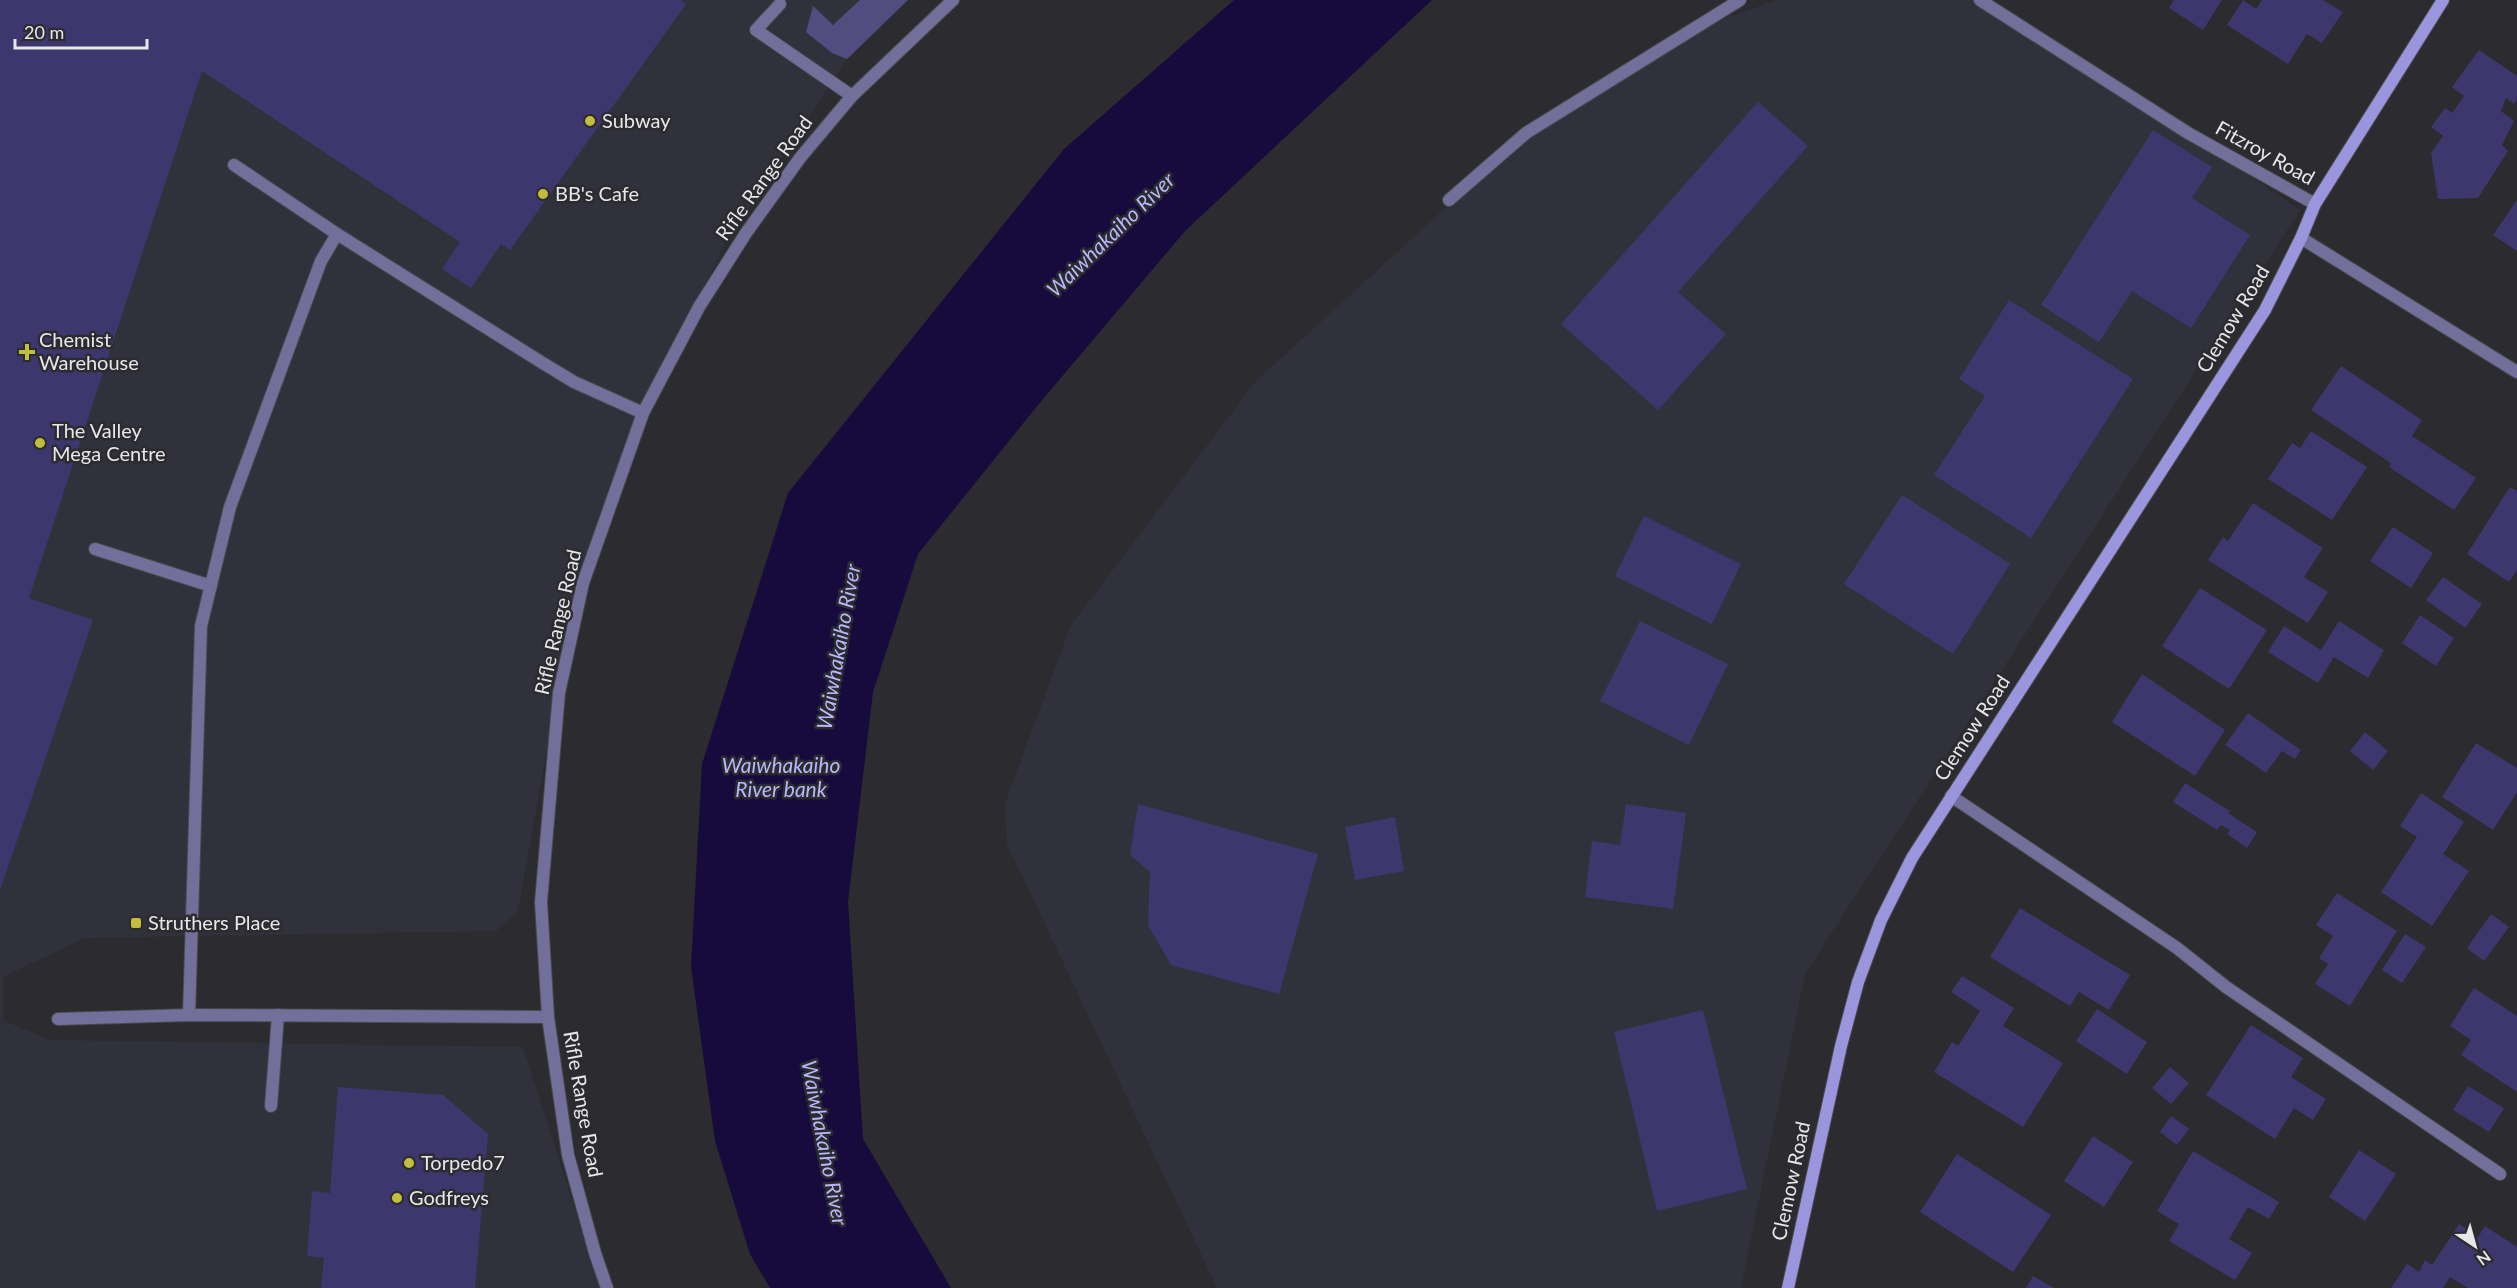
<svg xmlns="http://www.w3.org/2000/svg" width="2517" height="1288" font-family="Lato,sans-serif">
<rect width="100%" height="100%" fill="#2b2b30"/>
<g fill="#31313c">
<path d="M0 0H908L847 59 725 244 650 397 574 598 518 911 496 931 84 938 3 977V1020L49 1040 523 1047 600 1288H0Z"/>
<path d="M1777 0H1983L2017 20 2300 210 1805 974 1741 1288H1217L1007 844 1005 803 1071 625 1256 381 1533 128 1718 21Z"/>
</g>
<path fill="#524d80" d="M860 0H908L847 59 832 53 806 32 813 6 833 25Z"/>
<path fill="#170b3d" d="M1234 0H1432L1185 231 1038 405 918 554 873 692 848 902 863 1139 951 1288H770L750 1254 715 1141 691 967 702 764 788 493 1064 149Z"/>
<g fill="#3d376d">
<path d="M0 0H680L686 4 510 250 501 244 471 288 442 269 460 242 202 71 29 598 93 620 0 890Z"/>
<path d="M2174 0H2222L2203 30 2169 8Z"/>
<path d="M2243 0 2256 9 2262 0H2323L2343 12 2322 43 2307 34 2288 64 2227 25Z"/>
<path d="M2479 50 2517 76V99L2514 104 2506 98 2501 111 2514 121 2502 145 2508 151 2478 198 2438 199 2431 153 2443 136 2431 127 2445 108 2452 113 2464 96 2452 87Z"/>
<path d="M1758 102 1808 146 1678 292 1726 334 1658 410 1561 324Z"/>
<path d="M2153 130 2212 167 2192 198 2250 235 2191 328 2132 291 2099 342 2041 305Z"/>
<path d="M2517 200V251L2493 235Z"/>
<path d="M2009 300 2133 379 2031 538 1934 475 1985 396 1959 379Z"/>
<path d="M2341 366 2422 420 2412 436 2476 478 2454 510 2389 467 2391 463 2311 410Z"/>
<path d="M2311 431 2367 467 2332 520 2268 479 2292 443 2300 448Z"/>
<path d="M2510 487 2517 491V570L2509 582 2467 554Z"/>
<path d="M1902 495 2010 564 1953 654 1844 584Z"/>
<path d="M2253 503 2323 548 2304 577 2328 592 2308 623 2208 560 2223 537 2228 541Z"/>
<path d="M1644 516 1741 564 1712 624 1615 576Z"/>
<path d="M2393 527 2433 553 2411 588 2370 561Z"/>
<path d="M2443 577 2482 604 2465 628 2426 600Z"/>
<path d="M2200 588 2267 630 2229 689 2162 646Z"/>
<path d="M2420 615 2454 638 2436 666 2402 643Z"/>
<path d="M1640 621 1728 664 1689 745 1600 701Z"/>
<path d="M2339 621 2384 650 2368 678 2334 657 2318 683 2268 652 2284 626 2321 650Z"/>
<path d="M2142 674 2225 730 2195 776 2112 722Z"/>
<path d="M2248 713 2301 750 2295 759 2282 751 2266 773 2225 745Z"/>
<path d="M2365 732 2388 751 2373 770 2350 751Z"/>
<path d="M2476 743 2517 768V792L2493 830 2442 797Z"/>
<path d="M2185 783 2230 811 2228 813 2257 832 2247 848 2227 834 2230 830 2221 825 2217 830 2173 802Z"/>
<path d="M2421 793 2464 822 2443 854 2469 871 2432 926 2381 892 2417 837 2400 826Z"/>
<path d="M1138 804 1318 854 1279 994 1171 965 1148 925 1150 872 1130 855Z"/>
<path d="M1626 804 1686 813 1673 909 1585 897 1592 841 1620 845Z"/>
<path d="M1395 817 1404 871 1355 880 1345 827Z"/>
<path d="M2337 893 2397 931 2350 1006 2315 984 2328 964 2319 958 2333 936 2316 925Z"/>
<path d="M2020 908 2130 975 2109 1010 2079 992 2070 1006 1990 957Z"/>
<path d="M2491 914 2509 927 2484 961 2467 948Z"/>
<path d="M2405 934 2426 947 2402 983 2382 970Z"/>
<path d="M1962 976 2014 1008 2003 1026 2063 1063 2023 1127 1934 1072 1952 1042 1958 1046 1980 1011 1951 992Z"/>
<path d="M2474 988 2517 1016V1092L2461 1055 2471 1040 2450 1026Z"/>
<path d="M2097 1009 2147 1042 2127 1074 2076 1041Z"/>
<path d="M1703 1010 1747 1189 1657 1211 1614 1032Z"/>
<path d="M2251 1025 2303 1058 2291 1077 2326 1099 2313 1120 2294 1108 2275 1139 2206 1095Z"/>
<path d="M2170 1067 2189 1083 2171 1104 2152 1088Z"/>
<path d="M2468 1086 2504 1108 2489 1132 2453 1110Z"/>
<path d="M338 1087 443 1095 488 1134 475 1288H321L324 1258 307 1256 312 1191 330 1193Z"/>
<path d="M2171 1116 2189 1129 2177 1145 2160 1132Z"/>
<path d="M2093 1136 2133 1162 2104 1207 2064 1181Z"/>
<path d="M2359 1150 2396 1174 2365 1221 2329 1197Z"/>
<path d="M2193 1151 2279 1202 2269 1219 2248 1207 2229 1239 2252 1253 2235 1280 2169 1241 2179 1224 2157 1211Z"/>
<path d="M1957 1154 2051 1215 2013 1272 1920 1212Z"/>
<path d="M2459 1224 2478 1237 2485 1226 2517 1247V1288H2468L2450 1277 2443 1288H2391L2407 1264 2419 1272 2425 1260 2432 1265Z"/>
<path d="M2033 1276 2054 1288H2026Z"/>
</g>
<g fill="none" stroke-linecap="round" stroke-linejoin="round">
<g stroke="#49494e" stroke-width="14">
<g id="lane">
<path d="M780 4 756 30 852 96"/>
<path d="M234 165 337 234 541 362 574 382 643 413"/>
<path d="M1449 200 1526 133 1740 0"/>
<path d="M95 549 211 586"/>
<path d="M1951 796 2177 948 2226 987 2500 1174"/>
<path d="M189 1015 201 626 230 507 321 261 337 234"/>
<path d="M271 1106 278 1015"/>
</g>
</g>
<g stroke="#49494e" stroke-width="14">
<g id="street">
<path d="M1980 0 2188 133 2315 204"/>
<path d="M2301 238 2517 372"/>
<path d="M58 1019 189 1015 548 1017"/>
<path d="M607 1288 595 1253 568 1155 548 1017 541 902 559 693 583 583 643 413 699 307 746 233 800 158 852 96 953 0"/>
</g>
</g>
<g stroke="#49494e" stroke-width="14">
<path id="secondary" d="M1788 1288 1841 1046 1858 982 1881 920 1912 858 2265 310 2301 238 2315 204 2443 0"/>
</g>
<use href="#lane" stroke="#726f9b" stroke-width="12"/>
<use href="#street" stroke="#726f9b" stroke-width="12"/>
<use href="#secondary" stroke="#9a95dc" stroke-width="12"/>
</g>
<g fill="#c3bd3e" stroke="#2b2b30" stroke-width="2">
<circle cx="590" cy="121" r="6"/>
<circle cx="543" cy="194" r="6"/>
<path d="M24 343h6v6h6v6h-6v6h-6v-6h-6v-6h6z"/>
<circle cx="40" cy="443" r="6"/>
<rect x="130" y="917" width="12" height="12" rx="3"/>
<circle cx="409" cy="1163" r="6"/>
<circle cx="397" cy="1198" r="6"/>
</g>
<g text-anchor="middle" stroke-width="5" stroke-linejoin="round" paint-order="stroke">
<g font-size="20" fill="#e7e7ea" stroke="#2b2b30" text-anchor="start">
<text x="602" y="128">Subway</text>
<text x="555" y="201">BB's Cafe</text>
<text x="39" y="347">Chemist<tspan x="39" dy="23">Warehouse</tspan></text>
<text x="52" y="438">The Valley<tspan x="52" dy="23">Mega Centre</tspan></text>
<text x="148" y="930">Struthers Place</text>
<text x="421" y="1170">Torpedo7</text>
<text x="409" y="1205">Godfreys</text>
</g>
<g font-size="20" fill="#e7e7ea" stroke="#2b2b30">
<text transform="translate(2265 153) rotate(29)" y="7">Fitzroy Road</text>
<text transform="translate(764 178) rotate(-54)" y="7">Rifle Range Road</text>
<text transform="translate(2233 319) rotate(-59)" y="7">Clemow Road</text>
<text transform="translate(558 622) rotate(-77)" y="7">Rifle Range Road</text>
<text transform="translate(1972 728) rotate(-57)" y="7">Clemow Road</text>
<text transform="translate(583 1104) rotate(80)" y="7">Rifle Range Road</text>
<text transform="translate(1791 1181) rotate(-78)" y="7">Clemow Road</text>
</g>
<g font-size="21" font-style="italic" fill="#bab6fb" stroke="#2b2b30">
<text transform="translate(1111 235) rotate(-44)" y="7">Waiwhakaiho River</text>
<text transform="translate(839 647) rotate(-80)" y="7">Waiwhakaiho River</text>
<text x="781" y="773">Waiwhakaiho<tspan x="781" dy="24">River bank</tspan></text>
<text transform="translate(824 1143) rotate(79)" y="7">Waiwhakaiho River</text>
</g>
</g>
<g transform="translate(2475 1246) rotate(144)" stroke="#2b2b30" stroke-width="4.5" paint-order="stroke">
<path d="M0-4.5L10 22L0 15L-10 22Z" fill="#e7e7ea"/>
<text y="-9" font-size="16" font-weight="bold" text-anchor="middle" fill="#e7e7ea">N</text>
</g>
<path d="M15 39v9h132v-9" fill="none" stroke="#e7e7ea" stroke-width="3"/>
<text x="24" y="39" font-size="18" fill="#e7e7ea" stroke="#2b2b30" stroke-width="4.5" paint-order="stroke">20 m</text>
</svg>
